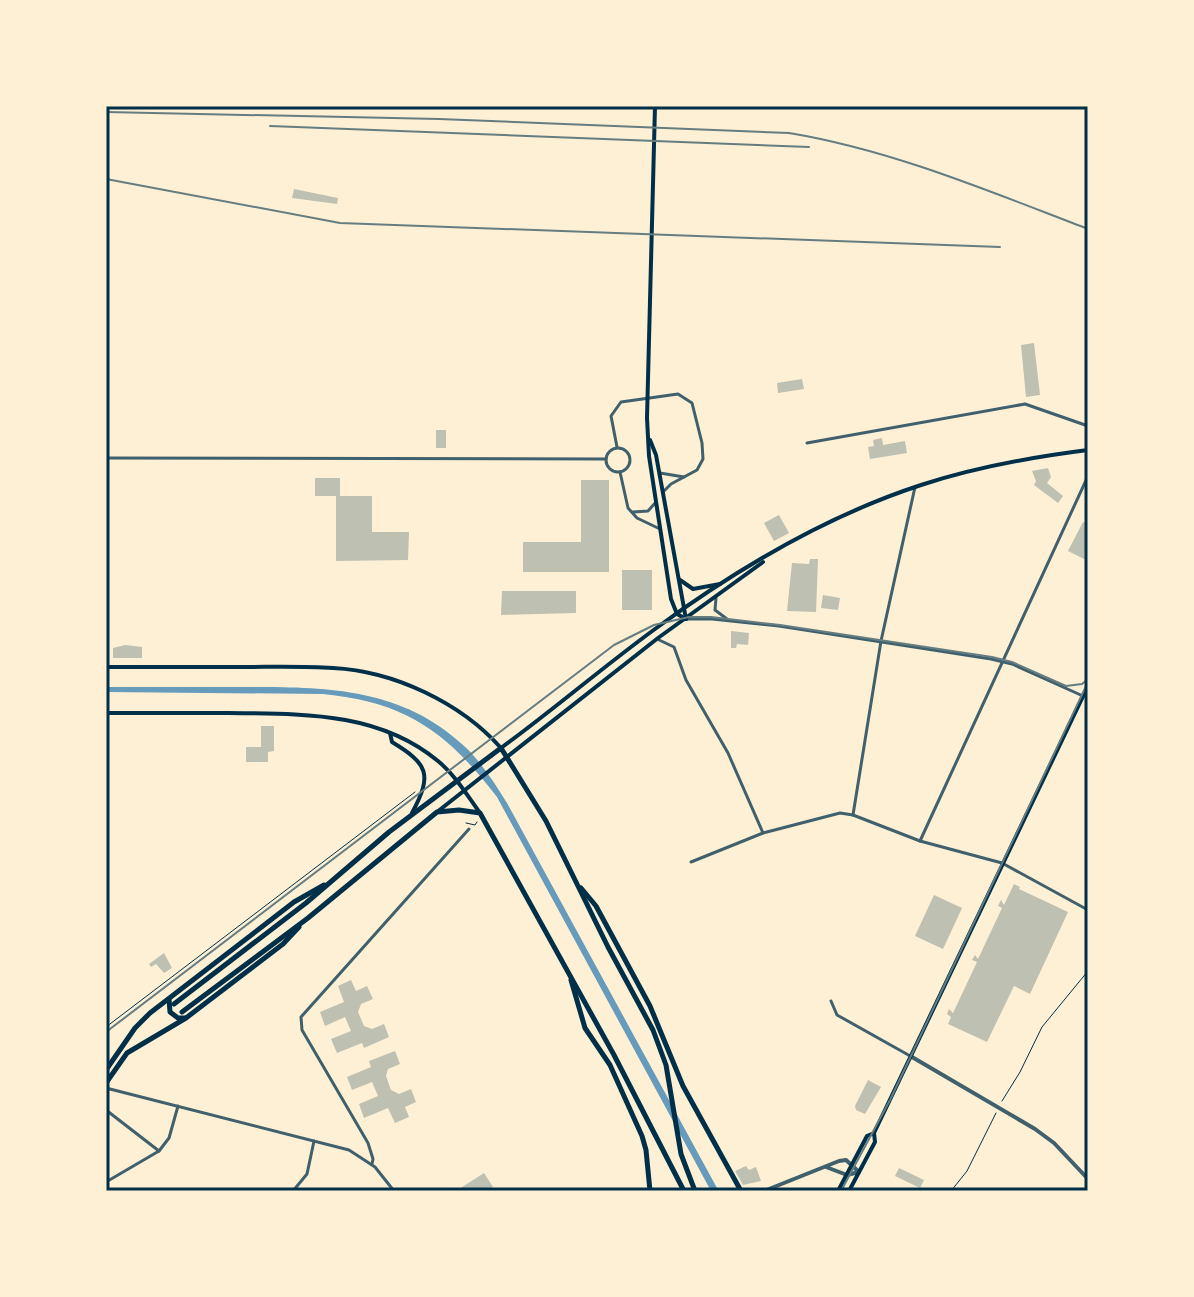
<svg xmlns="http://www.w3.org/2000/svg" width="1194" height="1297" font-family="'PT Serif',serif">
<rect width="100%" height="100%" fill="#fdf0d5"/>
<path fill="#669bbc" d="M106 687C151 687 195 687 240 687 322 687 399 686 463 745 481 761 495 784 507 803L717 1188 722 1191H711L497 797C447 732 406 702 323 694L106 692Z"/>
<g fill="#bec0b2">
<path d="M294 189 338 198 337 204 292 198Z"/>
<path d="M1034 343 1040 395 1026 397 1021 345Z"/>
<path d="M802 379 804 389 778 393 777 383Z"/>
<rect x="436" y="430" width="10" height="18"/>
<path d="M882 438 883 445 905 441 907 453 870 459 868 447 874 446 873 440Z"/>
<path d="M1048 468 1051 477 1047 483 1063 496 1058 503 1034 485 1036 481 1032 471Z"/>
<path d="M315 478H340V496H372V532H409L408 560 336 561V496H315Z"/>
<path d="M581 480H609V572H523V542H581Z"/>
<path d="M779 515 789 533 774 541 764 523Z"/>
<path d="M1083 522 1088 524V561L1068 551Z"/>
<path d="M810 559H818L816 612 787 611 792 563 809 564Z"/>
<rect x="622" y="570" width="30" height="40"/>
<path d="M502 591H576V613L501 615Z"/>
<path d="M823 595 840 598 838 610 821 608Z"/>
<path d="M731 631 749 633 748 645 737 644 736 648H731Z"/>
<path d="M125 645 142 647V658H113V648Z"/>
<path d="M261 726H274V751L268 752V762H246V747H261Z"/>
<path d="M1014 884 1020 887 1019 889 1068 912 1030 994 1014 986 987 1042 948 1024 951 1017 947 1014 949 1009 953 1013 977 962 972 960 975 955 978 959 1002 908 998 906 1001 900 1004 905Z"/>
<path d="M934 895 962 908 943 949 915 936Z"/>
<path d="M164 953 172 968 164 973 156 964 151 967 149 964Z"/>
<path d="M351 980 356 991 367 986 373 999 361 1004 358 1012 364 1026 372 1029 384 1024 389 1037 364 1048 362 1043 337 1053 331 1039 351 1031 345 1017 325 1026 320 1012 344 1002 338 986Z"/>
<path d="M395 1051 400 1064 388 1069 386 1076 391 1090 399 1094 411 1089 416 1102 405 1107 409 1117 395 1123 388 1108 364 1118 359 1104 378 1096 372 1082 352 1090 347 1077 371 1067 369 1061Z"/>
<path d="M868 1080 881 1087 865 1114 856 1110 855 1106Z"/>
<path d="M746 1166 749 1170 756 1167 761 1181 743 1185 735 1171Z"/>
<path d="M899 1168 924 1180 920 1188 895 1176Z"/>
<path d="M484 1173 493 1187 486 1191H456Z"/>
</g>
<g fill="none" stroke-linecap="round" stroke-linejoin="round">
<g stroke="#003049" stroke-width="1">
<path d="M466 823 475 825 477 822"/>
<path d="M106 1027 415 792"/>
<path d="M1002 1101 1020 1072 1042 1027 1088 971"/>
<path d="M951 1191 967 1171 996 1113"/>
</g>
<g stroke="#3f606c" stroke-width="3">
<path d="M807 443 1025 404 1088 426"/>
<path d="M617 447 611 416 621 402 678 394 692 403 702 443 703 459 697 470 671 484 663 492"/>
<circle cx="618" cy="460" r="12"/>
<path d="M106 458 606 459"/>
<path d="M620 472 628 508 637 518 660 529"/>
<path d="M660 473 684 477"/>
<path d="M633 512 648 511 656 502"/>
<path d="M716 598 715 610 727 619"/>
<path d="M686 619H712L779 626 991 659 1012 664 1083 696"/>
<path d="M657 639 674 647 686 680 728 753 763 833"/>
<path d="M853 815 881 641 915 487"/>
<path d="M920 841 1088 476"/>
<path d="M691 862 763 833 840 813 853 815 920 841 1002 863 1088 910"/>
<path d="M831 1001 837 1015 912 1057"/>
<path d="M106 1088 349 1150 375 1167 394 1191"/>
<path d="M106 1110 159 1151"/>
<path d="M372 1164 373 1159 368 1143 302 1030 301 1017 469 829"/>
<path d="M106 1182 159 1151 169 1138 178 1106"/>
<path d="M293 1191 307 1174 314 1141"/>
</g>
<g stroke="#3f606c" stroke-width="4">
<path d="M912 1057 1035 1129 1054 1143 1088 1179"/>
<path d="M764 1191 839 1161 846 1160 859 1172 847 1175 826 1167"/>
</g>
<g stroke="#003049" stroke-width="4">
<path d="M655 106 647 418 649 456 671 599 677 614 686 619"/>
<path d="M650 440 656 455 686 619"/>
<path d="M680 580 693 589 720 584"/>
<path d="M106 667C151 667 196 667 241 667 272 667 303 666 333 668 394 671 461 703 501 748 553 710 603 667 655 629 735 570 826 516 921 485 976 467 1032 457 1088 450"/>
<path d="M106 713C147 713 188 713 228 713 301 714 378 711 438 761 455 775 467 795 480 813"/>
<path d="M390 733 392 742C428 764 433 774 412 813"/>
<path d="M437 812 658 638 763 562"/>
<path d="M838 1191 867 1136 874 1133"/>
<path d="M849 1191 875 1142 874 1133 1087 688 1088 667"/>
</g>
<g stroke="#003049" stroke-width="5">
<path d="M581 888 596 906 650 1006 683 1086 741 1191"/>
<path d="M571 980 585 1028 610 1065 642 1136 646 1150 650 1191"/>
<path d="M169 999 170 1012 178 1018H185"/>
<path d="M174 1004 306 903 389 832 501 748 546 821 608 947 653 1030 666 1065 681 1154 695 1191"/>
<path d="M182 1012 308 918 437 812 459 810 480 813 614 1055 684 1191"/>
<path d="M106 1070 135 1028 150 1013 294 902 324 885"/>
<path d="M106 1083 127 1053 186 1018 283 944 299 927"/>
</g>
<g stroke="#657d81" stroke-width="2">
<path d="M106 1032 614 645 654 625 689 617H711L780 625 992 657 1012 662 1066 686 1082 684 1088 679"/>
<path d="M841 1191 890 1100 1088 682"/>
</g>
<g stroke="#657d81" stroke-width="2">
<path d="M106 112 439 119 789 133C892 150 991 192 1088 229"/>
<path d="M270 126 809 147"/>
<path d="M106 179 340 223 1000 247"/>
</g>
</g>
<rect width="1194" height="1297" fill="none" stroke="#fdf0d5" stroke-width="216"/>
<rect x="108" y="108" width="978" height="1081" fill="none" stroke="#003049" stroke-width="3"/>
</svg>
